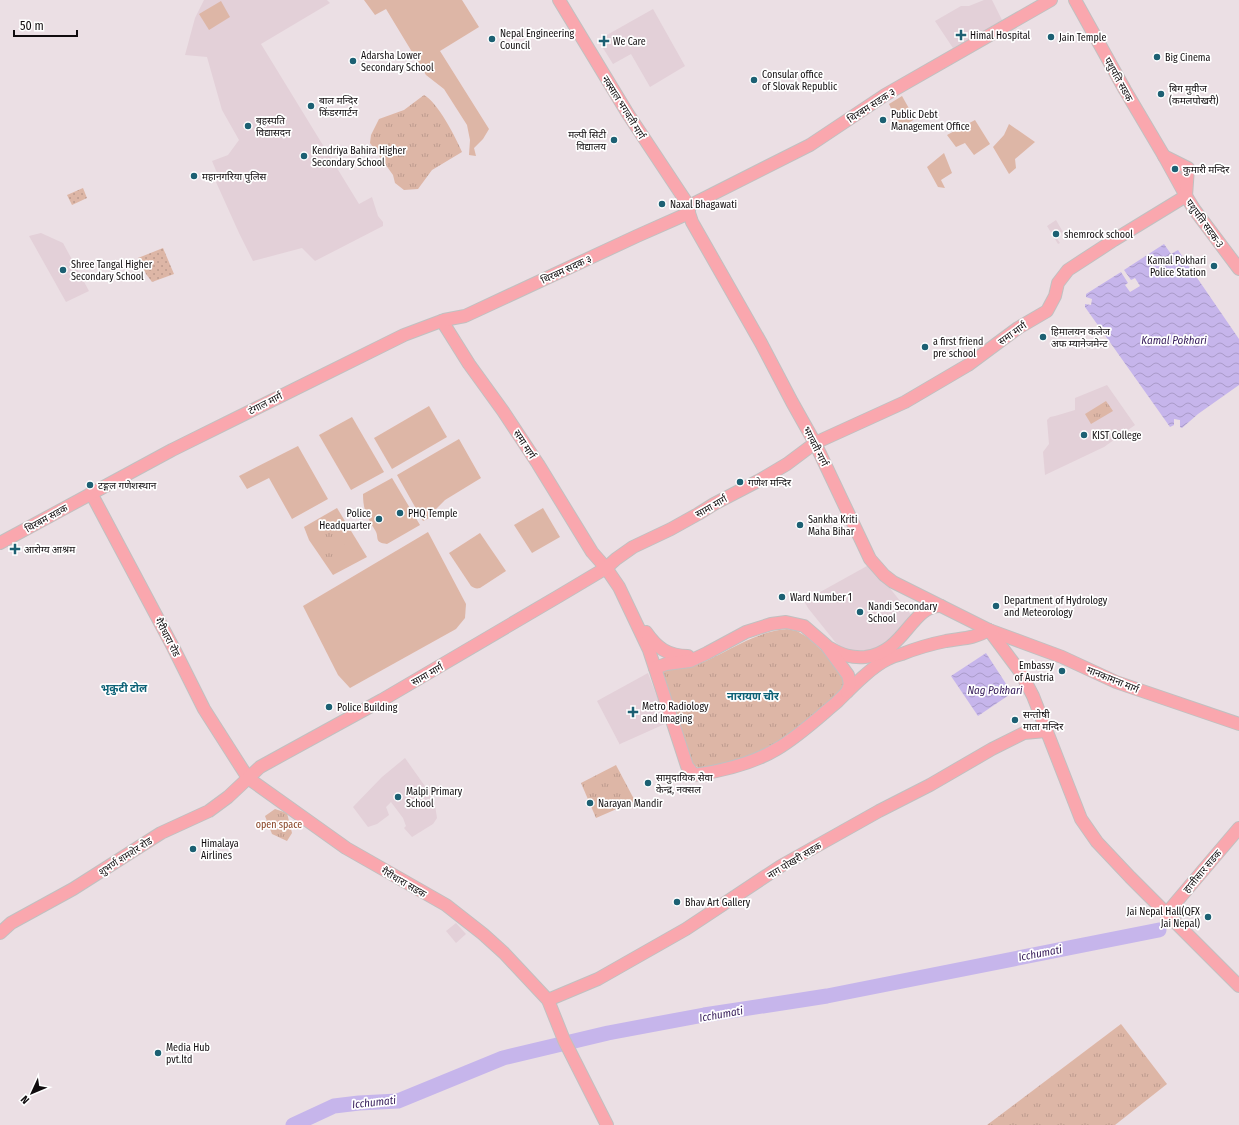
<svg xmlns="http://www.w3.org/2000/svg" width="1239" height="1125" font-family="'Fira Sans Condensed','Noto Sans Devanagari',sans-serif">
<defs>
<pattern id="park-tufts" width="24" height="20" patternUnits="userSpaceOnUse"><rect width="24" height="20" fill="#ddb6a6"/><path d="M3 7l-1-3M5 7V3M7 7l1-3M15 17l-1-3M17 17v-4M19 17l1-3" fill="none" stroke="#bd9b8e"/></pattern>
<pattern id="garden-dots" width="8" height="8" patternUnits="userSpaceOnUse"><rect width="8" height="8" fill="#ddb6a6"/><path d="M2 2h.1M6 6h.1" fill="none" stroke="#bd9b8e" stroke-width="1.8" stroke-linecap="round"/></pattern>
<pattern id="water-waves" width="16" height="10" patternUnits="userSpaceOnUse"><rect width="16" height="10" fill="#c6b5eb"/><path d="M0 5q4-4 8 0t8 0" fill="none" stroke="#a99ac8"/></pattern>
</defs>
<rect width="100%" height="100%" fill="#ebdfe4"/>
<g fill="#e3d0d8">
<path d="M204 0H327L330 3 261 44 359 204 372 197 378 216 383 222V226L315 261 302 248 253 261 239 233 216 182 220 180 212 161 228 155 239 140 222 110 207 57 185 55 195 18Z"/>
<path d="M984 0H992L1003 22 953 48 935 21 961 6H969Z"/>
<path d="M653 9 685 66 650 87 631 54 613 64 598 40Z"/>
<path d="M1056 220 1063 232 1056 237 1060 243 1058 244 1047 226Z"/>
<path d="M41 233 63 243 89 291 66 302 29 236Z"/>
<path d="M1107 385 1135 425 1104 447 1045 475 1043 452 1049 444 1047 420 1050 417 1055 416 1075 410V398Z"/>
<path d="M867 566 871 567 881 577 912 616 892 640 869 653 849 651 836 643 808 608 804 601Z"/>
<path d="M648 673 667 723 620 744V745L597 701Z"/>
<path d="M405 758 434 799 437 818 433 824 412 837 404 828 406 826 403 818 391 802 386 807 389 815 377 824 368 827 353 807 382 777Z"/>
<path d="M456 923 466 934 456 943 446 931Z"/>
</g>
<g fill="#ddb6a6">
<path d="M364 0H462L479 27 440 51 489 129 483 139 474 148 476 156 469 155 470 140 467 125 444 89 426 75 386 9 375 15Z"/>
<path d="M221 1 230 17 209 30 199 14Z"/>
<path d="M902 96 915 119 900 128 889 104Z"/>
<path d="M975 120 990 144 974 155 965 143 956 147 947 135Z"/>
<path d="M1009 124 1035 142 1015 159 1016 168 1009 174 993 147 1004 135Z"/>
<path d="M944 153 952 173 941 180 945 188 938 187 927 167Z"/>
<path d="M429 406 447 437 392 469 374 438Z"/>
<path d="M352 417 384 472 351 490 319 435Z"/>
<path d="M459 439 481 478 445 500 436 509 429 518 423 521 397 475Z"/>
<path d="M298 446 328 499 292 519 269 478 247 489 239 476Z"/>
<path d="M392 478 420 525 387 544C373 542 380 538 375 530 367 517 363 510 363 494Z"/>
<path d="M337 508 367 557 333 575 309 540 304 527Z"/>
<path d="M543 508 560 537 532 553 514 525Z"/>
<path d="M428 532 466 604 465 618 456 629 350 688 338 675 303 606Z"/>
<path d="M480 533 506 571 480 588C476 589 474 588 471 586L449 553Z"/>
</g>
<g fill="url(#park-tufts)">
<path d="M424 95C438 103 455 136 462 152L432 170 418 189 404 190 395 183 393 175 370 143 371 135 379 119 404 110Z"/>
<path d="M1106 401 1113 411 1091 424 1085 414Z"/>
<path d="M329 523 333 525 336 528 335 534 348 542 346 556 325 559 324 554 343 551 345 544 334 536 325 540 320 536 318 532 320 528Z"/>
<path d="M787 629 797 631 807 637 837 664 841 669 845 687 802 727 767 750 729 763 700 768 692 765 661 670C673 668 687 668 698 664 728 653 752 632 787 629Z"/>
<path d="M616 765 635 801 596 818 581 783Z"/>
<path d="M275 809 287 813 292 833 287 841 272 834 265 816Z"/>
<path d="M1121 1024 1167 1084 1115 1125H987Z"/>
</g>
<g fill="url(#garden-dots)">
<path d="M83 188 87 198 72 205 67 195Z"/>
<path d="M163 248 174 274 152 282 146 274 138 258Z"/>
</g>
<g fill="url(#water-waves)">
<path d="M1164 244 1171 254 1178 250 1239 339V385L1198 414 1182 428 1180 427V420L1174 419V425L1170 427 1085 307V304L1091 305 1092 299 1086 297V294L1121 272 1128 283 1125 285 1130 292 1140 286 1135 278 1131 280 1124 270Z"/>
<path d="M986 653 1012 693 978 716 951 676Z"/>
</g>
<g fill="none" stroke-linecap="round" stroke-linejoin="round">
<path stroke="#c6b5eb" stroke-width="15" d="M293 1125 334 1106 359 1103 398 1101 503 1058 608 1033 704 1015 827 996 1159 930"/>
<g stroke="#c1c0c0" stroke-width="14">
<g id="major">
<path d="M559 0 628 114 689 206V213L692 222 761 343 792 402 815 443 870 559 884 575 893 582 989 630 1062 657 1116 682 1239 724"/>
<path d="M1075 0 1125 90 1164 156 1186 196 1194 209 1239 269"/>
<path d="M1164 156 1188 168 1186 196"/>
<path d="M689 206 810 145 885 95 1051 0"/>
<path d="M442 321 469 364 503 411 538 464 592 552 606 568 619 587 649 650 687 766 694 775C722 771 752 764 777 749 799 736 818 718 837 702 851 688 871 667 888 659 892 657 898 655 902 654 917 648 931 644 946 641 963 638 973 639 989 630"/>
<path d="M91 493 173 647 204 709 248 778 346 848 446 905 483 934 504 953 548 1000 564 1040 607 1125"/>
<path d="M0 543 172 450 404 335 444 320 465 316 637 236 689 213"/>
<path d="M989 630 1021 673 1033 696 1081 819 1097 842 1130 877 1239 986"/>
<path d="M646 632C657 648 668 656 688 656"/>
<path d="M830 648C842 655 851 658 865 657 905 653 911 605 941 606"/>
<path d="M655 668 666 664 690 661 707 653 746 632 771 624 786 622 804 626 826 645 848 675 850 684 847 692"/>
<path d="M1166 914 1239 828"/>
<path d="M0 933 11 923 73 889 161 833 209 811 228 797 260 767 382 700 559 596 606 568 616 559 633 547 671 529 698 514 714 504 760 480 787 464 815 443 905 402 968 365 1018 328 1047 311 1055 296 1058 283 1068 270 1114 240 1186 196"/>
<path d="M548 1000 598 979 686 929 781 866 879 811 930 785 992 749 1024 733 1046 731"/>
</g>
</g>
<use href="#major" stroke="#faa7ae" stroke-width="12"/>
</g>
<g fill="#1c6073" stroke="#fff" stroke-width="1.5">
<path d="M959 29h4v4h4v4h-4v4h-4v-4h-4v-4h4z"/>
<circle cx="1051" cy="37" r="4"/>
<circle cx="492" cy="39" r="4"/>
<path d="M602 35h4v4h4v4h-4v4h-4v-4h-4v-4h4z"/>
<circle cx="1157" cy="57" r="4"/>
<circle cx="353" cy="61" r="4"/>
<circle cx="754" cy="80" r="4"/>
<circle cx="1161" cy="94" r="4"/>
<circle cx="311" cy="106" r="4"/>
<circle cx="883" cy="120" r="4"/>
<circle cx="248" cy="126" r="4"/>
<circle cx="614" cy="140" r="4"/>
<circle cx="304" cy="156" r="4"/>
<circle cx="1175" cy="169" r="4"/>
<circle cx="194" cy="176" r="4"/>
<circle cx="662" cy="204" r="4"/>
<circle cx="1056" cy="234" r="4"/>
<circle cx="1214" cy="266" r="4"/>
<circle cx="63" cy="270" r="4"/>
<circle cx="1043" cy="337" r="4"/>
<circle cx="925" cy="347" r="4"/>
<circle cx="1084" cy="435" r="4"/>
<circle cx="740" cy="482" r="4"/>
<circle cx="90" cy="485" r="4"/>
<circle cx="400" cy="513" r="4"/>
<circle cx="379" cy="519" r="4"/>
<circle cx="800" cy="525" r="4"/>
<path d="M13 543h4v4h4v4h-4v4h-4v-4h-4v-4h4z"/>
<circle cx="782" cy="597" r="4"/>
<circle cx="996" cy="606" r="4"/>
<circle cx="860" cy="612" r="4"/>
<circle cx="1062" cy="671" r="4"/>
<circle cx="329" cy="707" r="4"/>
<path d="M631 706h4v4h4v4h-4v4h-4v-4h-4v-4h4z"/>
<circle cx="1015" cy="720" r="4"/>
<circle cx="648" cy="783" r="4"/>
<circle cx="398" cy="797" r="4"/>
<circle cx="590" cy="803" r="4"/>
<circle cx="193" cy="849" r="4"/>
<circle cx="677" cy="902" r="4"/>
<circle cx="1208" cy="917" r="4"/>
<circle cx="158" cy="1053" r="4"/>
</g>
<g text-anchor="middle" stroke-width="3.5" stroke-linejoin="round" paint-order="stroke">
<g font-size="10" fill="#100c0e" stroke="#fff" text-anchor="start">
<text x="500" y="37">Nepal Engineering<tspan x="500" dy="12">Council</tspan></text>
<text x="970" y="39">Himal Hospital</text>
<text x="1059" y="41">Jain Temple</text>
<text x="613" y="45">We Care</text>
<text x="361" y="59">Adarsha Lower<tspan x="361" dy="12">Secondary School</tspan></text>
<text x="1165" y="61">Big Cinema</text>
<text x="762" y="78">Consular office<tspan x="762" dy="12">of Slovak Republic</tspan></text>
<text x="1169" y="92">बिग मुवीज<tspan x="1169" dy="12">(कमलपोखरी)</tspan></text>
<text x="319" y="104">बाल मन्दिर<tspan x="319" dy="12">किंडरगार्टन</tspan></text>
<text x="891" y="118">Public Debt<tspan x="891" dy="12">Management Office</tspan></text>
<text x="256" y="124">बृहस्पति<tspan x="256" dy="12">विद्यासदन</tspan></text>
<text x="606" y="138" text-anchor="end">मल्पी सिटी<tspan x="606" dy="12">विद्यालय</tspan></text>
<text x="312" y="154">Kendriya Bahira Higher<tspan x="312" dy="12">Secondary School</tspan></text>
<text x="1183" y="173">कुमारी मन्दिर</text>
<text x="202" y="180">महानगरिया पुलिस</text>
<text x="670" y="208">Naxal Bhagawati</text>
<text x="1064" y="238">shemrock school</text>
<text x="1206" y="264" text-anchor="end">Kamal Pokhari<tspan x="1206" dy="12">Police Station</tspan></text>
<text x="71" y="268">Shree Tangal Higher<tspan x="71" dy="12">Secondary School</tspan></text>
<text x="1051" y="335">हिमालयन कलेज<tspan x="1051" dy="12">अफ म्यानेजमेन्ट</tspan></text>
<text x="933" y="345">a first friend<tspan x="933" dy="12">pre school</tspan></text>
<text x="1092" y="439">KIST College</text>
<text x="748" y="486">गणेश मन्दिर</text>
<text x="98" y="489">टङ्गल गणेशस्थान</text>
<text x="371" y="517" text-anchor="end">Police<tspan x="371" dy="12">Headquarter</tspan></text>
<text x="408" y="517">PHQ Temple</text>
<text x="808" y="523">Sankha Kriti<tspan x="808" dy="12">Maha Bihar</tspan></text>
<text x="24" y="553">आरोग्य आश्रम</text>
<text x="790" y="601">Ward Number 1</text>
<text x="1004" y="604">Department of Hydrology<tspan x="1004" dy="12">and Meteorology</tspan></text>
<text x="868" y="610">Nandi Secondary<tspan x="868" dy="12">School</tspan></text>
<text x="1054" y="669" text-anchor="end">Embassy<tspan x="1054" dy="12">of Austria</tspan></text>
<text x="642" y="710">Metro Radiology<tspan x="642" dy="12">and Imaging</tspan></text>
<text x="337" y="711">Police Building</text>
<text x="1023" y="718">सन्तोषी<tspan x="1023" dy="12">माता मन्दिर</tspan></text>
<text x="656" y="781">सामुदायिक सेवा<tspan x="656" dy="12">केन्द्र, नक्सल</tspan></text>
<text x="406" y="795">Malpi Primary<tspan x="406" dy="12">School</tspan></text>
<text x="598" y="807">Narayan Mandir</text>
<text x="201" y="847">Himalaya<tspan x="201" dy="12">Airlines</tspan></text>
<text x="685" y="906">Bhav Art Gallery</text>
<text x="1200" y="915" text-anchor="end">Jai Nepal Hall(QFX<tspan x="1200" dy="12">Jai Nepal)</tspan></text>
<text x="166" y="1051">Media Hub<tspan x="166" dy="12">pvt.ltd</tspan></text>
</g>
<g font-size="10" fill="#100c0e" stroke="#fff">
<text transform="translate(1119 79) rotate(61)" y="4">पशुपति सडक</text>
<text transform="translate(871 105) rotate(-33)" y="4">थिरबम सडक ३</text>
<text transform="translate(624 107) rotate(58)" y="4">नक्साल भगवती मार्ग</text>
<text transform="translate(1205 223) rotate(54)" y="4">पशुपति सडक-3</text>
<text transform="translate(566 269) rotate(-25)" y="4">थिरबम सदक ३</text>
<text transform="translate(1012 333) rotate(-35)" y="4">समा मार्ग</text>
<text transform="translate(265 403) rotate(-27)" y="4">टंगाल मार्ग</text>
<text transform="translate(525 444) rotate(57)" y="4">समा मार्ग</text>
<text transform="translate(816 446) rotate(63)" y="4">भगवती मार्ग</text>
<text transform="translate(711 506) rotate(-30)" y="4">सामा मार्ग</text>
<text transform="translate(46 518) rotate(-29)" y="4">थिरबम सडक</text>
<text transform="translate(168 637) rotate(62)" y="4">गैरीधारा रोड</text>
<text transform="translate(427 674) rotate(-30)" y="4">सामा मार्ग</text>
<text transform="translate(1113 679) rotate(22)" y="4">मानकामना मार्ग</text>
<text transform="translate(125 856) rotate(-33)" y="4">शुभर्ण शमशेर रोड</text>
<text transform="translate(794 860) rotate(-31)" y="4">नाग पोखरी सडक</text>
<text transform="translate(1202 871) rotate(-50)" y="4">हात्तीसार सडक</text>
<text transform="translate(404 882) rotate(30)" y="4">गैरीधारा सडक</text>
</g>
<g font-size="10" fill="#874121" stroke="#fff">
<text x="279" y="828">open space</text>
</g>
<g font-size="11" font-style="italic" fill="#341a58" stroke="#fff">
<text x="1174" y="344">Kamal Pokhari</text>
<text x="995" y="694">Nag Pokhari</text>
<text transform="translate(1040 953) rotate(-11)" y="4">Icchumati</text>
<text transform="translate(721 1014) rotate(-10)" y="4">Icchumati</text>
<text transform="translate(374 1102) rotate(-6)" y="4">Icchumati</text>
</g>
<g font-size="11" font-weight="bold" fill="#0d6277" stroke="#fff">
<text x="124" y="692">भृकुटी टोल</text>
<text x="753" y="700">नारायण चौर</text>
</g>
</g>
<g transform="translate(32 1093) rotate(226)" stroke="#ffffff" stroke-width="3" paint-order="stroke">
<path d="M0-3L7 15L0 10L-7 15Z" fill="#100c0e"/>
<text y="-6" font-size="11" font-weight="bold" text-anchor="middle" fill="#100c0e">N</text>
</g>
<path d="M14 30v6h63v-6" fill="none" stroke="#100c0e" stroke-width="2"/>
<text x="20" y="30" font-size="12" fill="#100c0e" stroke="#ffffff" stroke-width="3" paint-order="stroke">50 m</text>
</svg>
